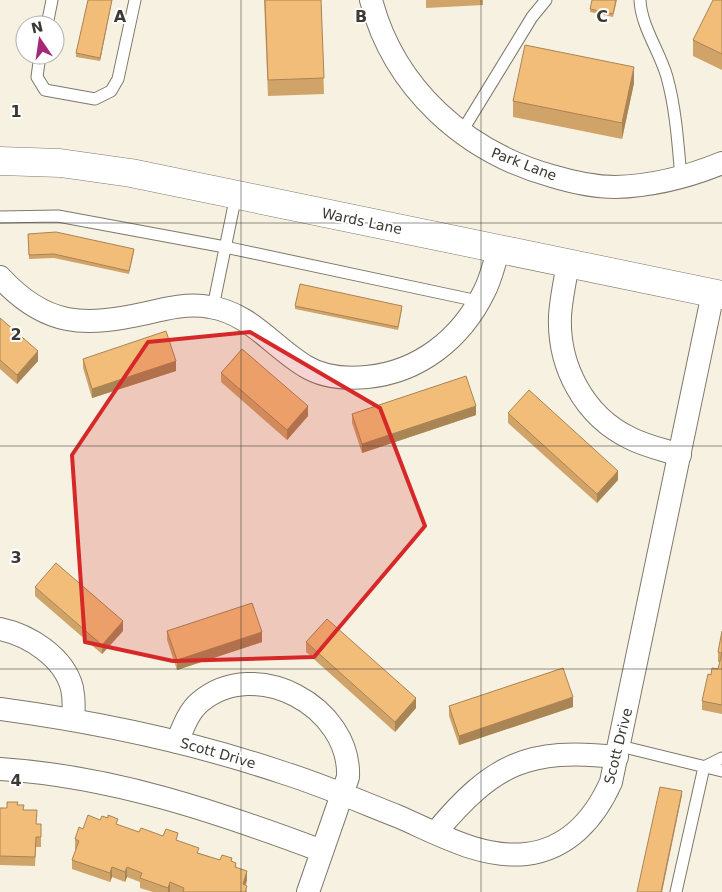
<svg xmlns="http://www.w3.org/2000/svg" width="722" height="892" font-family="'DejaVu Sans',sans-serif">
<rect width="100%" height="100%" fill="#f6f1e1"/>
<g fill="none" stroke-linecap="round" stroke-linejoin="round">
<g stroke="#7d796b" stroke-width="13">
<g id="lane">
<path d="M640 0C641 26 660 52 667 77 676 110 678 144 681 178"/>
<path d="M47 25 52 0"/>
<path d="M40 55 37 77 45 90 95 99 111 91 118 79 135 0"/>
<path d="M461 133 532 17 546 0"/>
<path d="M0 217 58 216 225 247 478 301"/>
<path d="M213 307 236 195"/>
<path d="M620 746 722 771"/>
<path d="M676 892 704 767 722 758"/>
</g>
</g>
<g stroke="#7d796b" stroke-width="24">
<g id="street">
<path d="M371 0C394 88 465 152 552 176 572 182 595 187 615 187 652 186 688 177 722 163"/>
<path d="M568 264C565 281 561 299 560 316 558 366 584 416 630 438 645 446 664 450 680 455"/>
<path d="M0 277C46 327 84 327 147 313 168 308 189 303 210 307 250 313 273 347 305 366 324 378 346 379 367 377 419 372 461 339 484 292 491 279 494 263 499 249"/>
<path d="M0 629C29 635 64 657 72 688 74 698 74 709 73 719"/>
<path d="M0 709C96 722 192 742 284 773 322 785 359 801 397 816 437 833 481 859 526 854 568 849 595 818 611 782L713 293"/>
<path d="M177 742C183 728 188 712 200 702 256 655 351 707 348 777L308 892"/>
<path d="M0 769C112 776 218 812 322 851"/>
<path d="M436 832C493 764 528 747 617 757"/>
</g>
</g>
<g stroke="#7d796b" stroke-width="29">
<path id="secondary" d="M0 161 60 163 131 173 722 295"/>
</g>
<use href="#lane" stroke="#fff" stroke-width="11"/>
<use href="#street" stroke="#fff" stroke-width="22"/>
<use href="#secondary" stroke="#fff" stroke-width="28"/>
</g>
<g fill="#d0a368">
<path d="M88 0H112L100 61 76 57V53Z"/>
<path d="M264 0H321L324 94 268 96Z"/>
<path d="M426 0H483V5L426 8Z"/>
<path d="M592 0H617L613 17 590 12Z"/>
<path d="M722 0V70L693 56V40Z"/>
<path d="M634 83 622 139 513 117V101Z"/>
<path d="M28 234 134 252 129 274 54 258 29 259Z"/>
<path d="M295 306 402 309 398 330 295 309Z"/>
<path d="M0 318 38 361 17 384 0 369Z"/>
<path d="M83 359 176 371 92 398 83 368Z"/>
<path d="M221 373 308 416 287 440 221 382Z"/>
<path d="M508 413 618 480 597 503 508 423Z"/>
<path d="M352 414 476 415 362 453 352 423Z"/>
<path d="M35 587 123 631 102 654 35 596Z"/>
<path d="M167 631 262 642 177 670 167 640Z"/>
<path d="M722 631V714L702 710V701L711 675 718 669 720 662H718V652Z"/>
<path d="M306 642 416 708 395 732 306 652Z"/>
<path d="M449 706 573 707 459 745 449 716Z"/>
<path d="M18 805 24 810 36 824H41V847H36L35 866 0 865V808H7Z"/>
<path d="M108 818 118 825 139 832 178 841 199 853 220 860 232 861 247 880 246 885 247 892H153L140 888V882L127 877 125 882 112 877 110 882 72 869V860L76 849H75V839L83 829 100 820Z"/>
</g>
<g fill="#a98455">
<path d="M112 0 100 61V58Z"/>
<path d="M634 67V83L622 139V123Z"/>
<path d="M38 351V361L17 384V375Z"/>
<path d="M176 361V371L92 398V389Z"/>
<path d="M308 406V416L287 440V430Z"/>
<path d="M476 406V415L362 453V444Z"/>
<path d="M618 471V480L597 503V494Z"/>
<path d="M123 621V631L102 654V645Z"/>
<path d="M262 632V642L177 670V660Z"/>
<path d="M573 697V707L459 745V736Z"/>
<path d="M416 698V708L395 732V722Z"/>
<path d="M682 791V795L662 892H661Z"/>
<path d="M112 867V877L110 882V873Z"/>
<path d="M127 867V877L125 882V872Z"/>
<path d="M247 871V880L243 892V884Z"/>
<path d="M170 882V892H168V888Z"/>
</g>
<g fill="#f2bd79" stroke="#a98455">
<path d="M88 0H112L100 58 76 53Z"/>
<path d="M265 0H321L324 78 268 80Z"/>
<path d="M592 0H616L613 14 590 9Z"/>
<path d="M713 0H722V54L693 40Z"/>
<path d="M525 45 634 67 622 123 513 101Z"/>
<path d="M56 232 134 249 129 271 54 254 29 255 28 234Z"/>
<path d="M300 284 402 306 398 327 295 306Z"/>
<path d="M0 318 38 351 17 375 0 360Z"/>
<path d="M166 331 176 361 92 389 83 359Z"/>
<path d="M242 349 308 406 287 430 221 373Z"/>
<path d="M466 376 476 406 362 444 352 414Z"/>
<path d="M529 390 618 471 597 494 508 413Z"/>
<path d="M56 563 123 621 102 645 35 587Z"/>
<path d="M252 603 262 632 177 660 167 631Z"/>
<path d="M327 619 416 698 395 722 306 642Z"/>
<path d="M722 631V705L702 701 708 674 711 675 712 668 718 669 722 653 718 652Z"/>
<path d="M563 668 573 697 459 736 449 706Z"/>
<path d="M660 787 682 791 661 892H637Z"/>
<path d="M7 802H18L17 805H24L23 810H37L36 824H41V837H36L35 857 0 856V808H7Z"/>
<path d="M88 815 100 820 102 816 108 818V815L118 819 116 824 139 832 141 828 163 836 166 829 178 833 176 840 199 848 197 853 220 860 222 855 232 858 231 861 236 863 235 867 247 871 243 884 247 886 245 892H183L184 888 170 882 168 888 140 878 142 873 127 867 125 872 112 867 110 873 72 860 79 841 75 839 79 827 83 829Z"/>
</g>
<path fill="#d62828" fill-opacity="0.2" stroke="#d62828" stroke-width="4" stroke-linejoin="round" d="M250 332 380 408 425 526 314 657 173 661 85 642 72 455 148 342Z"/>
<path fill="none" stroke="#3b3933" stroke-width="1" stroke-opacity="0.55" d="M241 0V892M481 0V892M0 223H722M0 446H722M0 669H722"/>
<g text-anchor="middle" stroke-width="4" stroke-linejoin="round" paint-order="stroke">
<g font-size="14" fill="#3b3933" stroke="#fff">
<text transform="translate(524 164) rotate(21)" y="5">Park Lane</text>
<text transform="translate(362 221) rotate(12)" y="5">Wards Lane</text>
<text transform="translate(618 746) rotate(-76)" y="5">Scott Drive</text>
<text transform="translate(218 753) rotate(16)" y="5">Scott Drive</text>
</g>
</g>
<g font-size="16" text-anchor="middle" font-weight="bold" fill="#3b3933" stroke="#fff" stroke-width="4" stroke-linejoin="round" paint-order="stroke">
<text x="120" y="22">A</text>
<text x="361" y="22">B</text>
<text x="602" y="22">C</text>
<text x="16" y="117">1</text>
<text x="16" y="340">2</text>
<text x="16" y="563">3</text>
<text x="16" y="786">4</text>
</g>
<g transform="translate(40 40) rotate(347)"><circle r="24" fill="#ffffff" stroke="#b1b0ad"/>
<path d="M0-4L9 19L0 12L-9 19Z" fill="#a52778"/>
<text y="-8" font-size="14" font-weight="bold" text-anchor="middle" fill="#3b3933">N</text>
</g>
</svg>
